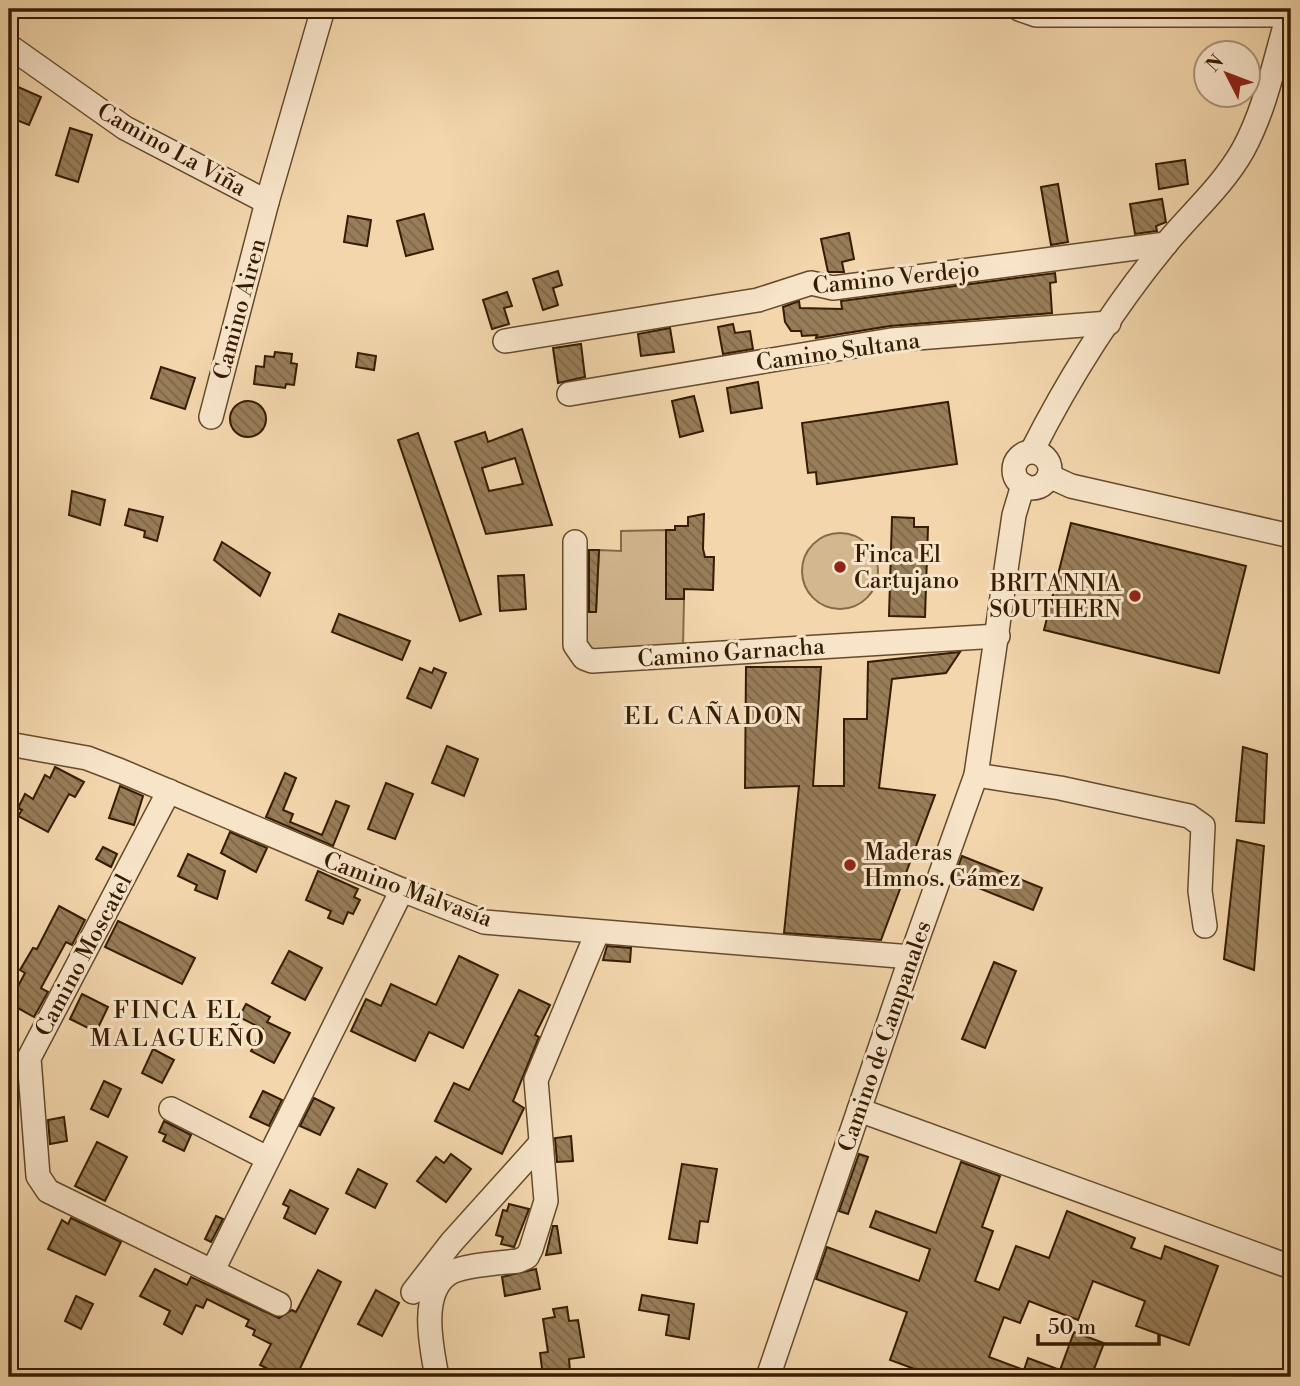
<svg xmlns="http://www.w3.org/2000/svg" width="1300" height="1386" font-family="'Libre Bodoni',serif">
<defs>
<pattern id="building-back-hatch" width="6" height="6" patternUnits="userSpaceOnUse" patternTransform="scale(1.75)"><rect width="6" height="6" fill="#987d59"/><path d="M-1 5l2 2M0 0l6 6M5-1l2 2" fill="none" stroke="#7d6647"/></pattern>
</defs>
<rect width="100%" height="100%" fill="#f3d6ac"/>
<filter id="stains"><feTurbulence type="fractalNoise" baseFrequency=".00286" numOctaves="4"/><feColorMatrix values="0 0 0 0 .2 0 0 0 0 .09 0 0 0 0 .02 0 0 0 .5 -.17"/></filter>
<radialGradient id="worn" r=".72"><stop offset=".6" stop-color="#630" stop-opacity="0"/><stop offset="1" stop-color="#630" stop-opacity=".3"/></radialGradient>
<g fill="#d3b78f" stroke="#846a48" stroke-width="2">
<path d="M666 530 684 599 683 646 593 651 582 643V612H596L599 550 621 551V531Z"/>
<circle cx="840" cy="571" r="38"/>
</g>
<g fill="url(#building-back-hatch)" stroke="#361d00" stroke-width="2" fill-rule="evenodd">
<path d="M9 83 41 97 29 125 9 117Z"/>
<path d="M70 128 92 135 78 182 56 175Z"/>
<path d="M1185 160 1188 184 1159 189 1156 164Z"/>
<path d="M1058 184 1068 242 1051 245 1041 187Z"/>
<path d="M1162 199 1166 222 1156 226 1157 231 1135 234 1130 204Z"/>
<path d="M424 214 433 249 406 256 397 221Z"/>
<path d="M348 216 371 220 367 246 344 242Z"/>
<path d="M849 233 854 259 842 262 844 272H828L821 239Z"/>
<path d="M558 271 562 285 553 288 558 305 543 310 533 279Z"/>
<path d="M1055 273 1056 282 1050 283 1052 313 890 326 816 338 817 335 802 336 801 331H791L785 322 783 307 799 301 800 308 842 309 841 301Z"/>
<path d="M507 292 512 306 504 308 509 324 492 329 483 300Z"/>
<path d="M733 324 735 333 750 331 753 349 723 354 718 327Z"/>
<path d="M670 328 674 352 641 356 638 334Z"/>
<path d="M581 344 585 377 558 383 553 348Z"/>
<path d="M275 352 292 354 291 363 297 364 294 385 286 384 285 388 254 384 256 366 264 367 265 356 274 357Z"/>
<path d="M358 353 376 356 374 370 356 367Z"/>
<path d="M161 367 195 378 185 409 151 398Z"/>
<path d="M758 382 762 408 731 413 727 388Z"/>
<path d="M694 396 703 431 680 437 672 401Z"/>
<circle cx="248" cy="419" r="18"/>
<path d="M948 402 957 464 817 484 816 472 808 473 802 423Z"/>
<path d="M522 429 552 525 486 534 455 442 485 432 488 442ZM515 458 523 484 489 491 482 468Z"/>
<path d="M418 433 481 614 460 621 398 440Z"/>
<path d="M72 491 105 500 100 525 69 515Z"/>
<path d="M129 509 163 517 157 541 144 537 145 531 125 525Z"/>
<path d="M704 514 703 549 705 557H714L713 590 684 589V599H666V530H675V526H688V517Z"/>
<path d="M892 517 914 518V527H928L925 617 889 616Z"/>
<path d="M1071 523 1246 566 1219 673 1044 630Z"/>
<path d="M222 542 270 573 260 596 214 560Z"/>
<path d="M589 550H599L596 612H589Z"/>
<path d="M524 575 526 609 500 611 498 576Z"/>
<path d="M339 614 410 641 402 660 332 632Z"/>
<path d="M960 652 946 673 892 679 879 788 935 795 881 940 784 933 799 786 745 788 746 667H821L813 786H844V719H867L868 662Z"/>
<path d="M420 668 432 673 434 668 446 673 431 708 407 698Z"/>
<path d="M447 746 478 759 464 796 432 783Z"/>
<path d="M1243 747 1267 754 1264 823 1236 821Z"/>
<path d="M55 767 84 782 75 797 69 794 48 832 18 816 22 810 18 808 25 794 33 799 45 775 50 778Z"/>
<path d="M285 773 296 778 283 810 293 814 290 822 322 835 336 801 349 806 333 846 266 817Z"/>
<path d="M386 783 413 794 395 839 368 829Z"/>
<path d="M120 786 143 796 134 825 109 818Z"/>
<path d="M230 832 267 848 256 872 221 853Z"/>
<path d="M1237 840 1264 846 1254 970 1224 959Z"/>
<path d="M103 847 117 854 111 867 96 859Z"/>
<path d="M188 854 225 871 217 899 195 890 197 885 178 876Z"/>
<path d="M962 856 1042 888 1033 910 954 878Z"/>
<path d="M318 871 358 889 354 897 360 900 353 914 348 912 343 924 328 918 331 911 306 900Z"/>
<path d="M59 906 85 920 72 945 66 942 41 988 48 992 34 1017 9 1003 25 973 20 970 33 948 37 949Z"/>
<path d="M118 921 195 958 182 984 105 947Z"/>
<path d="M607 946 631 948 630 962 603 960Z"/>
<path d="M289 951 322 968 305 1000 272 983Z"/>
<path d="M459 956 498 975 463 1048 429 1032 415 1061 351 1031 366 999 381 1006 391 984 436 1005Z"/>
<path d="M994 962 1016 971 985 1048 962 1039Z"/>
<path d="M519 990 550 1005 535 1035 539 1037 513 1101 524 1108 502 1154 435 1121 454 1083 469 1090Z"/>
<path d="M82 994 108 1007 96 1032 70 1019Z"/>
<path d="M246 1004 270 1017 267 1022 290 1033 274 1063 251 1051 263 1029 239 1017Z"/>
<path d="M153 1049 174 1060 162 1083 142 1073Z"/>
<path d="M104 1081 121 1089 108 1117 91 1109Z"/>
<path d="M263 1091 282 1100 269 1126 250 1117Z"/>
<path d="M314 1098 334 1108 320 1135 300 1126Z"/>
<path d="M64 1117 67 1141 50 1144 48 1120Z"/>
<path d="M164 1121 191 1135 184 1151 163 1141 166 1135 159 1132Z"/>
<path d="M571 1136 573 1161 557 1162 555 1138Z"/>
<path d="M97 1142 127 1157 105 1201 75 1186Z"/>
<path d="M451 1154 471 1169 446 1202 417 1181 436 1157 444 1163Z"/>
<path d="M859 1154 868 1157 848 1214 839 1211Z"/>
<path d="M961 1162 1000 1176 982 1227 993 1231 975 1281 999 1290 1016 1246 1049 1258 1067 1211 1135 1238 1131 1248 1161 1259 1165 1246 1218 1266 1189 1345 1136 1326 1145 1301 1093 1281 1078 1320 1029 1301 1020 1323 1004 1317 989 1357 1024 1370 1028 1358 1060 1370 1074 1332 1104 1343 1091 1377H936L890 1360 907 1312 816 1279 827 1247 919 1281 930 1249 870 1227 876 1211 936 1233Z"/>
<path d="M682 1164 717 1169 708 1222 700 1221 697 1243 669 1239Z"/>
<path d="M358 1169 387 1184 375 1208 346 1193Z"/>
<path d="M290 1190 328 1209 315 1234 284 1218 289 1207 283 1204Z"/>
<path d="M509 1204 529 1209 514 1247 501 1244 503 1237 496 1235 503 1210 507 1211Z"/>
<path d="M216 1216 223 1219 211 1242 205 1239Z"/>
<path d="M71 1218 121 1242 105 1275 48 1249 62 1220 68 1224Z"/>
<path d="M553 1226H557L561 1253 546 1255Z"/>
<path d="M155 1269 187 1285 191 1277 279 1318 292 1310 296 1312 318 1270 341 1282 296 1377H284L260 1365 271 1344 253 1335 255 1330 246 1326 249 1320 207 1299 203 1308 196 1305 182 1334 164 1324 170 1311 140 1296Z"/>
<path d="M536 1269 540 1289 505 1296 502 1277Z"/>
<path d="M376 1290 399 1303 382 1336 358 1324Z"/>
<path d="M642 1295 694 1304 689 1339 666 1335 669 1315 639 1310Z"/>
<path d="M76 1296 93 1304 81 1329 65 1321Z"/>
<path d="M567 1307 569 1321 578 1320 584 1357 569 1359 570 1371 543 1376 540 1353 548 1352 543 1319 555 1317 553 1309Z"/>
</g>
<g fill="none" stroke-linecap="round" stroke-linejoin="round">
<g stroke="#654b2b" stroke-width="26">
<g id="minor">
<path d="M1019 9 1036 15H1288"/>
<path d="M9 46 125 128 267 202"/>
<path d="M505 341 758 300 811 283 833 288 1166 244"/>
<path d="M569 394 891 340 1109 323"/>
<path d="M211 417 267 202 323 9"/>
<path d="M1032 451C1068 380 1114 307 1165 245 1191 213 1222 187 1243 150 1267 106 1275 57 1290 9"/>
<circle cx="1032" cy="470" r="18"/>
<path d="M1049 476 1071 486 1291 536"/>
<path d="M575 542V645L584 658 592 661 998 636"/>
<path d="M9 744 87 758 121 771 402 890 484 922 911 957"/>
<path d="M976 775 1060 788 1189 816 1203 826 1200 891 1205 926"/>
<path d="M169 791 29 1058 38 1176 48 1191 279 1304"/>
<path d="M171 1109 267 1158"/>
<path d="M859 1110 1291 1267"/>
<path d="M213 1270 402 890"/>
<path d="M413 1292 451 1243 540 1144"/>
<path d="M437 1377C432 1349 419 1294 448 1274 461 1265 501 1263 518 1261L527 1257 531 1249 546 1201 536 1080 597 933"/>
<path d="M768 1377 911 957 976 775 1014 515 1023 485"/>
</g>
</g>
<use href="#minor" stroke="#f7e4c9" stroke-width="23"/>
</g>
<g fill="#8f2418" stroke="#f7e4c9" stroke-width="2.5">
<circle cx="840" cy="567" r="7"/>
<circle cx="1135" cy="596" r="7"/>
<circle cx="850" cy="865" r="7"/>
</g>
<g text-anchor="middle" stroke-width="6" stroke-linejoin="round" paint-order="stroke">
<g font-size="23" fill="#361d00" stroke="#f7e4c9">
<text transform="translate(172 149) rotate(29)" y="8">Camino La Viña</text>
<text transform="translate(896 277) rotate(-6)" y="8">Camino Verdejo</text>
<text transform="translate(239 309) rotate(-75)" y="8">Camino Airen</text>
<text transform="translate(838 351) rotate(-8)" y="8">Camino Sultana</text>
<text transform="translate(731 652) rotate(-4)" y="8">Camino Garnacha</text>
<text transform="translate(408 889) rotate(20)" y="8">Camino Malvasía</text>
<text transform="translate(83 955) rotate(-62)" y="8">Camino Moscatel</text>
<text transform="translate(884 1036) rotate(-71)" y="8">Camino de Campanales</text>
</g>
<g font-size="23" fill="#361d00" stroke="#f7e4c9" text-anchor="start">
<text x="854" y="562">Finca El<tspan x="854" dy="26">Cartujano</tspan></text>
<text x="1121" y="591" text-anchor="end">BRITANNIA<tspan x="1121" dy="26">SOUTHERN</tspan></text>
<text x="864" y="860">Maderas<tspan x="864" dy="26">Hmnos. Gámez</tspan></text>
</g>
<g font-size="24" letter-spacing="2" fill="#361d00" stroke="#f7e4c9">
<text x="714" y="724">EL CAÑADON</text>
<text x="178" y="1018">FINCA EL<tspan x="178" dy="28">MALAGUEÑO</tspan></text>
</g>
</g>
<rect width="1300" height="1386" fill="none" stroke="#f3d6ac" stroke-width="35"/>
<rect x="10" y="10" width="1279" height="1365" fill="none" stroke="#361d00" stroke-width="3.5"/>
<rect x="18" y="18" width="1265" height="1351" fill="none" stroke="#361d00" stroke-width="2"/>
<g transform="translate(1227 74) rotate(312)"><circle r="33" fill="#f7e4c9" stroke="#aa9479" stroke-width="2"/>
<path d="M0-5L12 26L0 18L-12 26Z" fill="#8f2418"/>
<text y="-10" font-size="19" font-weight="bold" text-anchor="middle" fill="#361d00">N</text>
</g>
<path d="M1038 1334v10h121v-10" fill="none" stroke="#361d00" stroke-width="3.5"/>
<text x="1048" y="1334" font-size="21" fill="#361d00" stroke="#f7e4c9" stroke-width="5" paint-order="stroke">50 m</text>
<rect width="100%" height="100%" filter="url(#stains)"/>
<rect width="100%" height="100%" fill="url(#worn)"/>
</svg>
